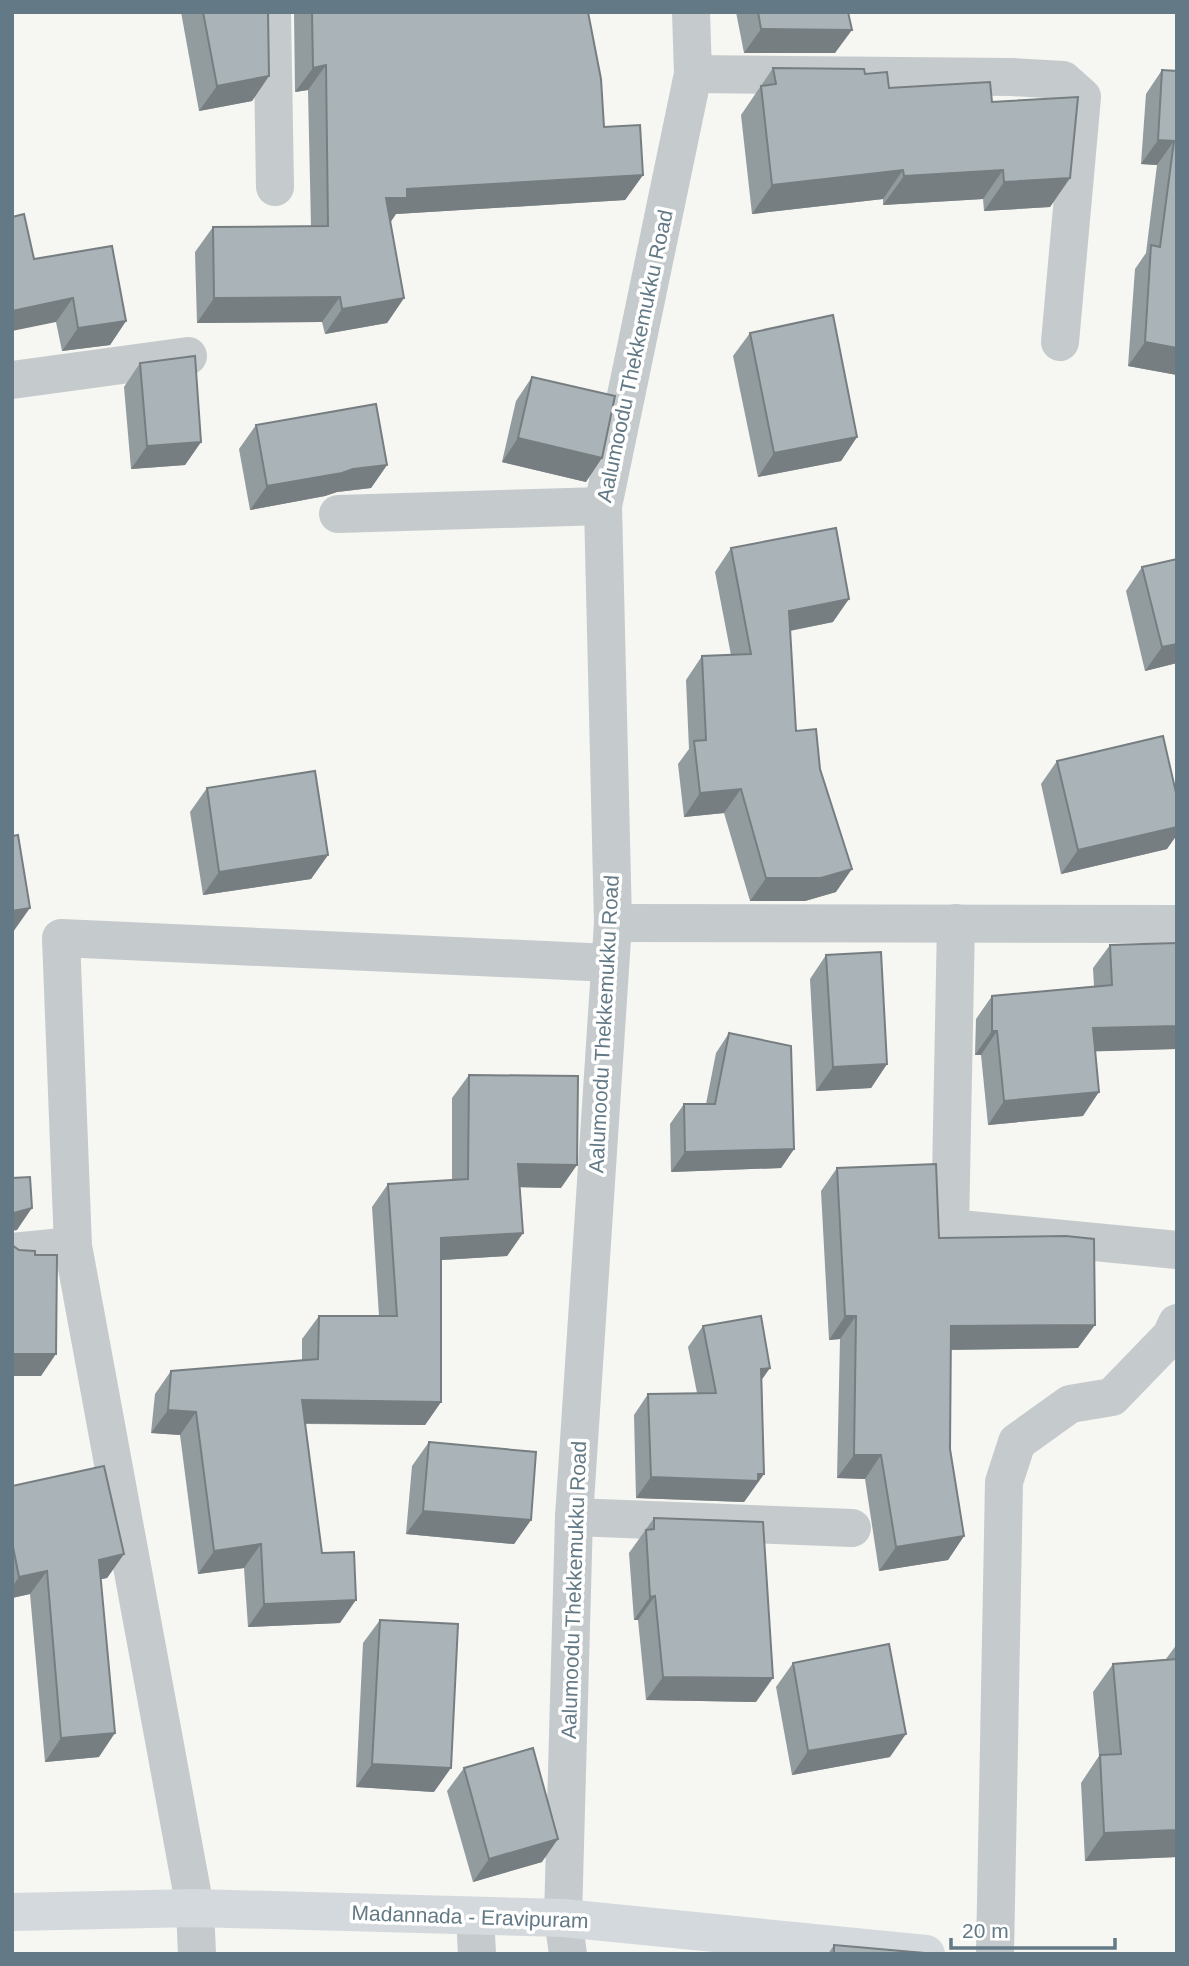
<svg xmlns="http://www.w3.org/2000/svg" width="1189" height="1966" font-family="Arial,sans-serif">
<rect width="100%" height="100%" fill="#f6f6f2"/>
<g fill="none" stroke-linecap="round" stroke-linejoin="round">
<g stroke="#c5cacc" stroke-width="38">
<path d="M272 12 275 187"/>
<path d="M693 74 1011 77 1063 80 1082 97 1060 342"/>
<path d="M12 380 188 356"/>
<path d="M338 514 603 506"/>
<path d="M613 923 1177 924"/>
<path d="M956 923 950 1228 1177 1250"/>
<path d="M12 1252 73 1246"/>
<path d="M574 1517 852 1528"/>
<path d="M475 1916 477 1954"/>
<path d="M197 1954 195 1908 73 1246 61 938 610 963"/>
<path d="M568 1954 563 1918 574 1517 613 923 603 506 693 74 691 12"/>
<path d="M995 1954 1004 1482 1017 1442 1070 1404 1112 1397 1171 1336 1177 1323"/>
</g>
<path stroke="#d4d9dd" stroke-width="38" d="M12 1912 195 1908 563 1918 926 1954"/>
</g>
<g fill="#929b9e">
<path d="M181 12H268L269 76 252 101 199 111Z"/>
<path d="M294 12H588L604 127 643 175 625 200 396 214 390 222 404 298 387 323 325 334 322 322 197 323 195 252 213 227 311 226 308 90 295 92Z"/>
<path d="M736 12H848L835 53H744Z"/>
<path d="M773 68 865 74 889 88 992 102 1070 178 1050 207 984 211 983 199 883 205V199L752 214 741 115Z"/>
<path d="M1162 70 1177 71V375L1128 366 1135 269 1146 253 1157 165 1141 164 1146 94Z"/>
<path d="M34 259 126 321 110 345 62 351 56 322Z"/>
<path d="M750 333 857 437 841 461 758 477 733 356Z"/>
<path d="M140 363 201 442 185 465 131 469 124 387Z"/>
<path d="M532 377 586 482 502 462 516 401Z"/>
<path d="M256 425 387 465 371 488 337 492 325 496 250 510 239 449Z"/>
<path d="M731 548 833 622 790 631 796 731 820 769 836 892 805 901H750L724 813 684 817 678 764 689 749 686 680 702 656 731 655 715 572Z"/>
<path d="M1142 567 1177 663 1145 671 1126 591Z"/>
<path d="M1057 761 1167 849 1061 874 1041 784Z"/>
<path d="M207 788 328 855 311 879 203 895 190 812Z"/>
<path d="M1177 943V1046L1175 1049 1095 1051 1083 1116 988 1125 981 1055H975L976 1019 992 996 1094 986 1093 968 1110 945Z"/>
<path d="M826 955 887 1064 871 1088 816 1091 810 979Z"/>
<path d="M729 1033 794 1149 781 1168 671 1172 670 1124 684 1104H706L716 1053Z"/>
<path d="M469 1075 561 1188 520 1187 523 1233 507 1256 441 1260V1402L425 1425 305 1424 322 1553 340 1623 248 1627 244 1568 198 1574 180 1435 151 1433 155 1394 171 1371 302 1360V1339L319 1316H379L372 1207 388 1184 452 1180V1098Z"/>
<path d="M837 1168 939 1238 1078 1348 951 1350 950 1449 964 1536 948 1560 879 1571 865 1479 837 1478 840 1339 829 1340 821 1191Z"/>
<path d="M703 1326 762 1380 764 1474 744 1502 636 1498 634 1415 648 1394 697 1393 688 1347Z"/>
<path d="M429 1442 531 1520 514 1544 406 1534 412 1466Z"/>
<path d="M12 1486 124 1554 107 1578 101 1579 99 1757 45 1762 30 1594 12 1598Z"/>
<path d="M654 1518 756 1702 646 1700 638 1620H634L629 1553Z"/>
<path d="M380 1620 434 1792 356 1787 363 1643Z"/>
<path d="M1177 1644V1857L1085 1861 1081 1783 1099 1756 1093 1692 1113 1664 1166 1659Z"/>
<path d="M793 1663 890 1757 792 1775 776 1687Z"/>
<path d="M464 1768 542 1862 473 1882 447 1791Z"/>
<path d="M834 1945 924 1954H828Z"/>
</g>
<g fill="#777e81">
<path d="M761 29 852 30 835 53H744Z"/>
<path d="M326 65 308 90 295 92 313 68Z"/>
<path d="M269 76 252 101 199 111 217 86Z"/>
<path d="M1158 140 1174 141 1157 165 1141 164Z"/>
<path d="M903 170 883 199 752 214 772 185Z"/>
<path d="M1003 170 983 199 883 205 904 176Z"/>
<path d="M643 175 625 200 396 214 390 223 386 198 407 189Z"/>
<path d="M1070 178 1050 207 984 211 1004 182Z"/>
<path d="M340 297 322 322 197 323 214 298Z"/>
<path d="M73 298 56 322 12 331V311Z"/>
<path d="M404 298 387 323 325 334 342 309Z"/>
<path d="M126 321 110 345 62 351 78 328Z"/>
<path d="M1145 342 1177 348V375L1128 366Z"/>
<path d="M857 437 841 461 758 477 774 453Z"/>
<path d="M518 438 602 458 586 482 502 462Z"/>
<path d="M201 442 185 465 131 469 147 446Z"/>
<path d="M387 465 371 488 337 492 325 496 250 510 267 486 353 469Z"/>
<path d="M849 599 833 622 773 634 789 611Z"/>
<path d="M1177 644V663L1145 671 1162 647Z"/>
<path d="M741 789 724 813 684 817 700 793Z"/>
<path d="M1177 827V835L1167 849 1061 874 1078 850Z"/>
<path d="M328 855 311 879 203 895 219 872Z"/>
<path d="M852 869 836 892 805 901H750L766 878Z"/>
<path d="M30 908 13 932H12V911Z"/>
<path d="M1177 1026V1046L1175 1049 1076 1052 1093 1028Z"/>
<path d="M992 1031H997L981 1055H975Z"/>
<path d="M887 1064 871 1088 816 1091 833 1067Z"/>
<path d="M1099 1092 1083 1116 988 1125 1004 1101Z"/>
<path d="M794 1149 781 1168 671 1172 685 1152Z"/>
<path d="M518 1164 577 1165 561 1188 502 1187Z"/>
<path d="M32 1208 17 1230 12 1231V1215L14 1213Z"/>
<path d="M523 1233 507 1256 425 1261 441 1238Z"/>
<path d="M845 1316H856L840 1339 829 1340Z"/>
<path d="M1095 1325 1078 1348 935 1350 951 1326Z"/>
<path d="M12 1354H56L41 1376H12Z"/>
<path d="M770 1368 756 1388 761 1369Z"/>
<path d="M302 1400 441 1402 425 1425 286 1423Z"/>
<path d="M168 1410 196 1412 180 1435 151 1433Z"/>
<path d="M854 1455H881L865 1479 837 1478Z"/>
<path d="M764 1474 744 1502 636 1498 651 1477Z"/>
<path d="M423 1511 531 1520 514 1544 406 1534Z"/>
<path d="M964 1536 948 1560 879 1571 896 1547Z"/>
<path d="M261 1544 244 1568 198 1574 214 1551Z"/>
<path d="M124 1554 107 1578 82 1583 99 1560Z"/>
<path d="M47 1571 30 1594 12 1598V1587L19 1577Z"/>
<path d="M655 1596 638 1620H634L650 1597Z"/>
<path d="M356 1600 340 1623 248 1627 264 1604Z"/>
<path d="M663 1677 773 1678 756 1702 646 1700Z"/>
<path d="M115 1733 99 1757 45 1762 61 1738Z"/>
<path d="M906 1734 890 1757 792 1775 808 1751Z"/>
<path d="M372 1764 451 1768 434 1792 356 1787Z"/>
<path d="M1177 1830V1857L1085 1861 1104 1833Z"/>
<path d="M558 1839 542 1862 473 1882 489 1859Z"/>
</g>
<g fill="#aab4b8" stroke="#777e81" stroke-width="2">
<path d="M203 12H268L269 76 217 86Z"/>
<path d="M312 12H588L601 79 604 127 640 125 643 175 407 189V198H386L404 298 342 309 340 297 214 298 213 227 328 226 326 65 313 68Z"/>
<path d="M758 12H848L852 30 761 29Z"/>
<path d="M773 68 864 69 865 74 887 72 889 88 990 82 992 102 1078 97 1070 178 1004 182 1003 170 904 176 903 170 772 185 761 86 776 84Z"/>
<path d="M1162 70 1177 71V348L1145 342 1151 245 1160 247 1174 141 1158 140Z"/>
<path d="M24 214 34 259 112 246 126 321 78 328 73 298 12 311V217Z"/>
<path d="M833 315 857 437 774 453 750 333Z"/>
<path d="M195 356 201 442 147 446 140 363Z"/>
<path d="M532 377 615 396 602 458 518 438Z"/>
<path d="M376 404 387 465 353 469 342 473 267 486 256 425Z"/>
<path d="M836 528 849 599 789 611 796 731 816 729 820 769 852 869 821 878H766L741 789 700 793 694 741 706 740 702 656 751 654 731 548Z"/>
<path d="M1177 559V644L1162 647 1142 567Z"/>
<path d="M1163 736 1177 797V827L1078 850 1057 761Z"/>
<path d="M315 771 328 855 219 872 207 788Z"/>
<path d="M18 835 30 908 12 911V836Z"/>
<path d="M1177 943V1026L1093 1028 1099 1092 1004 1101 997 1031H992V996L1112 985 1110 945Z"/>
<path d="M881 952 887 1064 833 1067 826 955Z"/>
<path d="M729 1033 791 1046 794 1149 685 1152 684 1104H715Z"/>
<path d="M469 1075 578 1076 577 1165 518 1164 523 1233 441 1238V1402L302 1400 322 1553 354 1552 356 1600 264 1604 261 1544 214 1551 196 1412 168 1410 171 1371 318 1359 319 1316H397L388 1184 468 1179Z"/>
<path d="M936 1164 939 1238 1066 1236 1094 1239 1095 1325 951 1326 950 1449 964 1536 896 1547 881 1455H854L856 1316H845L837 1168Z"/>
<path d="M30 1177 32 1208 14 1213 12 1215V1178Z"/>
<path d="M12 1245 19 1250 35 1251V1255H57L56 1354H12Z"/>
<path d="M761 1316 770 1368 761 1369 764 1474H758V1481L651 1477 648 1394 716 1393 703 1326Z"/>
<path d="M429 1442 536 1452 531 1520 423 1511Z"/>
<path d="M104 1466 124 1554 99 1560 115 1733 61 1738 47 1571 19 1577 12 1542V1486Z"/>
<path d="M654 1518 763 1522 773 1678 663 1677 655 1596 650 1597 646 1530 654 1529Z"/>
<path d="M380 1620 458 1624 451 1768 372 1764Z"/>
<path d="M889 1644 906 1734 808 1751 793 1663Z"/>
<path d="M1177 1659V1830L1104 1833 1100 1755 1121 1754 1113 1664Z"/>
<path d="M533 1748 558 1839 489 1859 464 1768Z"/>
<path d="M834 1945 924 1953V1954H834Z"/>
</g>
<g text-anchor="middle" stroke-width="7" stroke-linejoin="round" paint-order="stroke">
<g font-size="21" fill="#637a86" stroke="#fff">
<text transform="translate(635 356) rotate(-78)" y="7">Aalumoodu Thekkemukku Road</text>
<text transform="translate(604 1024) rotate(-87)" y="7">Aalumoodu Thekkemukku Road</text>
<text transform="translate(574 1590) rotate(-88)" y="7">Aalumoodu Thekkemukku Road</text>
<text transform="translate(470 1917) rotate(2)" y="7">Madannada - Eravipuram</text>
</g>
</g>
<rect width="1189" height="1966" fill="none" stroke="#637a86" stroke-width="28"/>
<path d="M951 1938v10h164v-10" fill="none" stroke="#637a86" stroke-width="3.5"/>
<text x="962" y="1938" font-size="21" fill="#637a86" stroke="#ffffff" stroke-width="5" paint-order="stroke">20 m</text>
</svg>
